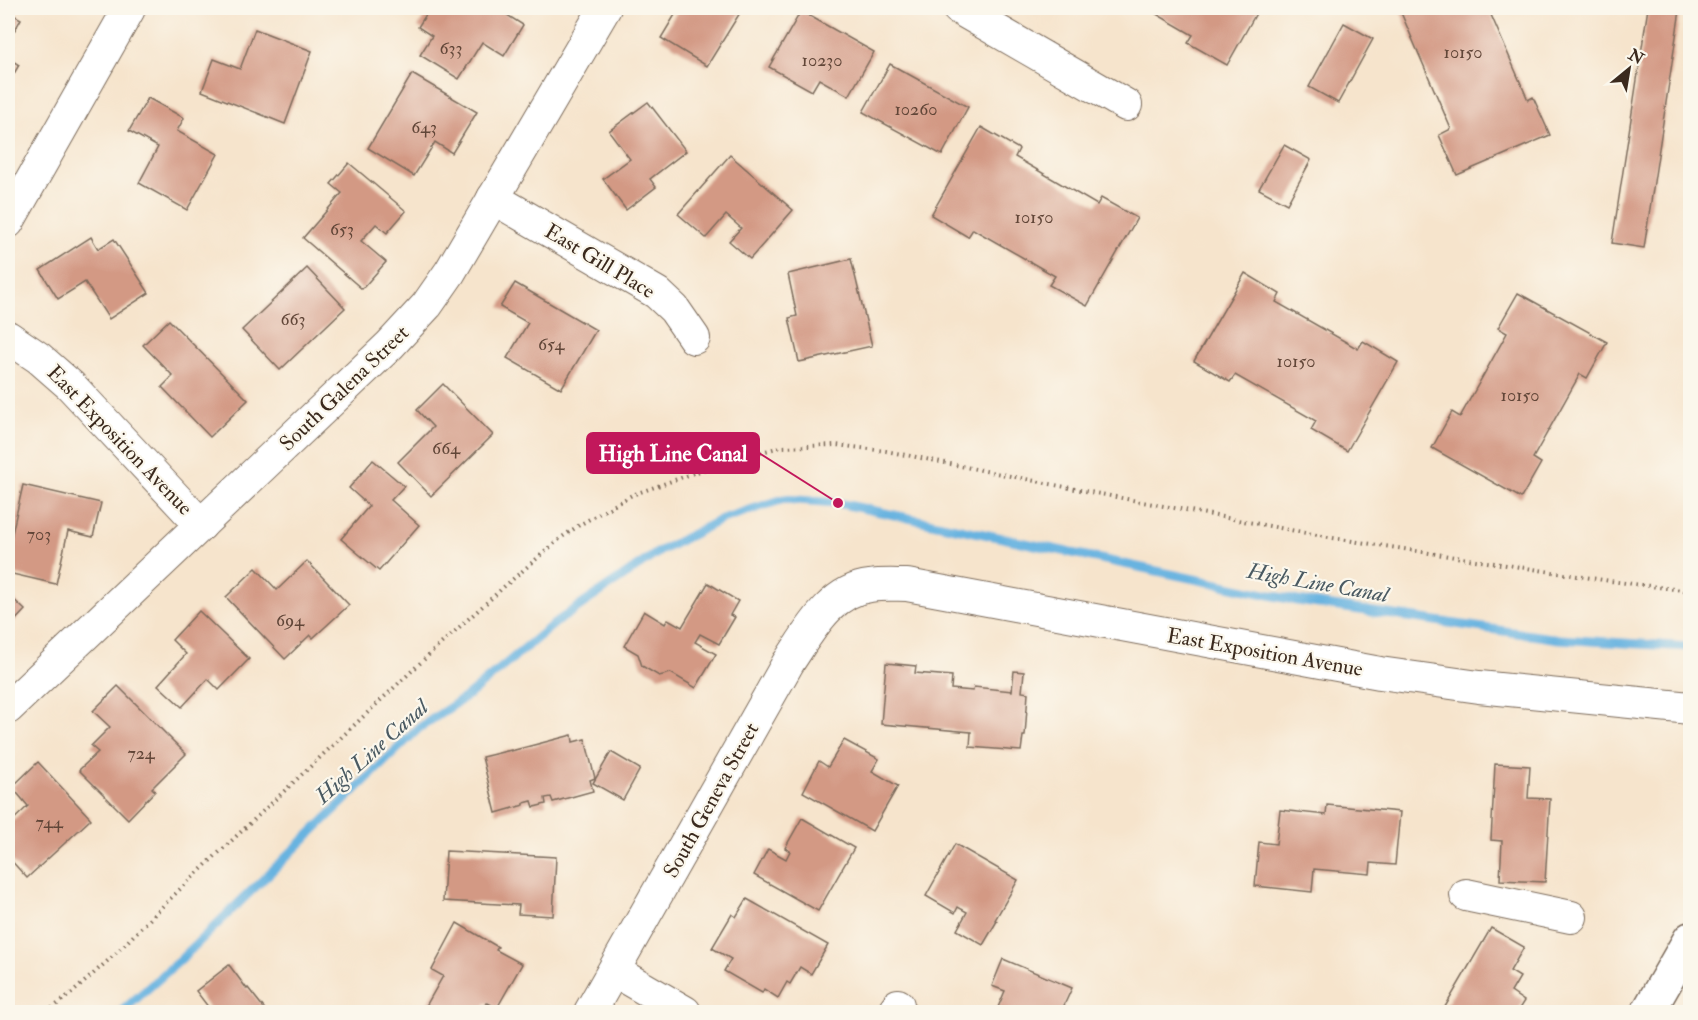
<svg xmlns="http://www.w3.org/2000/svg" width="1698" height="1020" font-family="'IM FELL Double Pica',serif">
<rect width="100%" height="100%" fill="#fbf7ec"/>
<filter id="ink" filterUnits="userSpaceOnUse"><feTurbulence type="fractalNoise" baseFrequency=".0167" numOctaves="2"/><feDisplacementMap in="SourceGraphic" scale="12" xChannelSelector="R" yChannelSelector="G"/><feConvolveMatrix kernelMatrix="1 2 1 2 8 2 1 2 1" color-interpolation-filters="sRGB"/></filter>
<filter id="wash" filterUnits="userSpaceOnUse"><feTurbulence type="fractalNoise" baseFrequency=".008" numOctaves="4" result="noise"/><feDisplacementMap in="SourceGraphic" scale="24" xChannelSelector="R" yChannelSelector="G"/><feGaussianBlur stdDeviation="1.35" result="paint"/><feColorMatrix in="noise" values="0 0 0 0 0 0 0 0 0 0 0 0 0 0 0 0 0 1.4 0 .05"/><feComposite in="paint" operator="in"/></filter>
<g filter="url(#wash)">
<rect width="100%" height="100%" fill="#f6e4cc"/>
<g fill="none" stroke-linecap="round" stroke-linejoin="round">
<path stroke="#67b3e0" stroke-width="9" d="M121 1012 180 960 419 728 470 694 555 623 660 551 722 519 784 499 838 503 1298 601 1559 639 1690 647"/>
</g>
<g id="blocks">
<g fill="#d39984">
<path d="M430 8H496L523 25 504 56 482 42 459 79 420 55 432 36 418 27Z"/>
<path d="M679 8H743L707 66 661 38Z"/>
<path d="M1146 8H1259L1227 65 1188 43 1193 35Z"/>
<path d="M1399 8H1488L1528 100 1533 97 1550 135 1457 175 1439 135 1451 129Z"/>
<path d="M1648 8H1662L1680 10 1644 248 1612 243Z"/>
<path d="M801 11 874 52 849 96 819 79 812 91 769 67Z"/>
<path d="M8 12 21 19 8 42Z"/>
<path d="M1344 23 1373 39 1338 103 1309 87Z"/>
<path d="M255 29 312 51 285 124 202 91 214 59 240 69Z"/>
<path d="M8 58 19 65 8 84Z"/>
<path d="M890 64 968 107 942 155 863 112Z"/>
<path d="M412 74 477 112 452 153 435 142 414 176 368 148Z"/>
<path d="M148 98 184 118 177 131 218 154 187 210 139 183 158 147 129 131Z"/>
<path d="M648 102 686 151 650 179 656 187 626 210 603 179 630 159 609 131Z"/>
<path d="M981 127 1019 149 1015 157 1097 205 1101 198 1137 218 1087 306 1049 285 1055 276 973 229 968 237 931 215Z"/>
<path d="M1284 145 1311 160 1287 204 1259 189Z"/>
<path d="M730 155 793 210 750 259 729 241 741 228 726 215 706 238 678 214Z"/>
<path d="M349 163 406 211 387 233 376 224 361 241 386 262 362 289 303 238 342 193 331 184Z"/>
<path d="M91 237 98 249 114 239 149 293 109 319 85 282 58 299 40 270Z"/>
<path d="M851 259 872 346 799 362 789 318 797 316 788 274Z"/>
<path d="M307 268 345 308 280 370 242 330Z"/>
<path d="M1245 273 1280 294 1276 302 1358 349 1363 341 1398 362 1347 451 1311 430 1316 421 1235 375 1230 382 1194 361Z"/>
<path d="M515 283 596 330 561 389 507 358 528 323 500 307Z"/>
<path d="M1518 293 1607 342 1587 378 1580 374 1533 458 1541 463 1521 498 1432 448 1452 412 1460 417 1507 333 1498 328Z"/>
<path d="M169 320 248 400 210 437 162 387 173 376 143 345Z"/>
<path d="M443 384 493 435 431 496 398 462 433 427 417 410Z"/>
<path d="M373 460 404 486 391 500 419 525 379 571 341 539 369 506 349 488Z"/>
<path d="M23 485 101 503 93 537 68 531 56 584 8 573V551Z"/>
<path d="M307 561 349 605 313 638 310 635 285 659 226 597 256 568 277 590Z"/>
<path d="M708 583 738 601 730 615 735 617 719 644 700 634 695 642 716 654 696 688 671 673 659 676 642 666 638 654 624 646 644 611 665 624 668 619 682 627Z"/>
<path d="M8 594 25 610 8 628Z"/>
<path d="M199 611 249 659 219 690 208 679 182 707 158 685 186 654 172 640Z"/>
<path d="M886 663 916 666 915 673 952 676 951 689 973 691 974 687 1012 691 1014 671 1024 672 1022 692 1028 693 1025 736H1023L1021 751 970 747 971 732 881 724Z"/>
<path d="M118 686 186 754 152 788 155 791 128 819 79 770 98 752 91 746 110 727 93 711Z"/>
<path d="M572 735 573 742 585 739 595 778 590 780 593 791 553 802 551 797 545 798 546 804 534 807 532 801 524 803V805L496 813 482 757 511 750V751Z"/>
<path d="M844 740 879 759 872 771 898 786 872 831 803 792 819 761 828 767Z"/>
<path d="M611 752 640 769 623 800 593 783Z"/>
<path d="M38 762 91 819 27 878 8 857V825L28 806 12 787Z"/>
<path d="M1495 764 1530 766 1528 798 1550 799 1545 882 1500 880 1502 841 1491 840Z"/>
<path d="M1327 805 1400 812 1395 865 1371 863 1370 874 1314 869 1312 892 1255 886 1259 842 1276 844 1280 810 1326 815Z"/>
<path d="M802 818 854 848 818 911 754 875 768 849 786 859 790 851 785 848Z"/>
<path d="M955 844 1018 880 995 920 997 921 983 945 957 930 967 912 958 907 955 913 926 896Z"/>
<path d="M446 851 556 857 553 916 518 914 519 905 443 901Z"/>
<path d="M747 899 828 945 811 974 800 967 790 984 787 982 778 998 764 989 762 993 724 971 731 959 712 948 732 914 736 917Z"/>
<path d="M457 923 498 947 496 950 522 964 497 1008 488 1003V1004L486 1003 481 1012H438L426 1006 443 976 432 970Z"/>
<path d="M1491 928 1524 947 1510 971 1520 977 1511 992 1524 1001 1517 1012H1510L1506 1010 1504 1012H1442Z"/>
<path d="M1003 959 1072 988 1061 1012H996L1005 991 992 986Z"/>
<path d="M229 965 247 989 248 988 267 1012H212L196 991Z"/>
</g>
</g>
</g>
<g filter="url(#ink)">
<use href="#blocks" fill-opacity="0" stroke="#7c6b5b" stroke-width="1.5"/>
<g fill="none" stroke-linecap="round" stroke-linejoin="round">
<g stroke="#7c6b5b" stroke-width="34">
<g id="minor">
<path d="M958 8 1126 105"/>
<path d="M493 198 657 293 674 309 694 338"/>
<path d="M8 222 129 9"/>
<path d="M8 337 39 358 71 386 201 525"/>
<path d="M8 708 390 345 427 305 450 272 605 8"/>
<path d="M1466 895 1571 917"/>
<path d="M614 971 685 1012"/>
<path d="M590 1012 788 663C808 634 830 590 870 586 882 584 895 585 907 585L1380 673 1479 687 1690 708"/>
<path d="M893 1012 898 1005"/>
</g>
</g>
<g stroke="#7c6b5b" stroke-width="36">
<path id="major" d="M1648 1012 1690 939"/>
</g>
<path stroke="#7c6b5b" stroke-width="4" stroke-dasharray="1.5 4.5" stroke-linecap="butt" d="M47 1012 72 993 112 957 176 893 433 651 506 585 562 537 581 524 632 495 734 459 781 447 836 445 886 451 1095 493 1333 538 1610 581 1690 591"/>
<use href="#minor" stroke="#fff" stroke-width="32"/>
<use href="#major" stroke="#fff" stroke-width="33"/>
</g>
</g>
<g text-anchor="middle" stroke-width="4.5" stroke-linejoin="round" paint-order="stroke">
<g font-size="18" fill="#614638">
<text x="451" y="54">633</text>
<text x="1463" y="58">10150</text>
<text x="822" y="66">10230</text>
<text x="916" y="115">10260</text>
<text x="424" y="133">643</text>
<text x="1034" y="223">10150</text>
<text x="342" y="235">653</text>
<text x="293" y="325">663</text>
<text x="551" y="350">654</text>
<text x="1296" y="367">10150</text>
<text x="1520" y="401">10150</text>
<text x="446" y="454">664</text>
<text x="39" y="540">703</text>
<text x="290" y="626">694</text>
<text x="141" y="759">724</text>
<text x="49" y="828">744</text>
</g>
<g font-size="21" fill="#3b2a1e" stroke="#fbf7ec">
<text transform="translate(600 261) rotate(31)" y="7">East Gill Place</text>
<text transform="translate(344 388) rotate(-44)" y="7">South Galena Street</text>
<text transform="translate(120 440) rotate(46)" y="7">East Exposition Avenue</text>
<text transform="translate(1265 652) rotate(10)" y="7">East Exposition Avenue</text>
<text transform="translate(711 800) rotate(-61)" y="7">South Geneva Street</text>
</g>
<g font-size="22" font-style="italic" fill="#4a5a62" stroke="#fbf7ec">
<text transform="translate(1318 582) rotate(10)" y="8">High Line Canal</text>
<text transform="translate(371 751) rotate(-42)" y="8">High Line Canal</text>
</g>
</g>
<path fill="none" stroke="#c2185b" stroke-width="2" d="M838 503L759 453"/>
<circle fill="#c2185b" stroke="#fbf7ec" stroke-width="2" cx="838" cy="503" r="6"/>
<rect fill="#c2185b" stroke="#c2185b" stroke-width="2" x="587" y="433" width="172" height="40" rx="6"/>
<g font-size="22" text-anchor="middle" font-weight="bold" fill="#fff">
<text x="673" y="461">High Line Canal</text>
</g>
<rect width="1698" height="1020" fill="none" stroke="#fbf7ec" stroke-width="30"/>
<g transform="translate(1629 69) rotate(30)" stroke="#fbf7ec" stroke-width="4.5" paint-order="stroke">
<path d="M0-4.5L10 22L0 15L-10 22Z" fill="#3b2a1e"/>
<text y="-9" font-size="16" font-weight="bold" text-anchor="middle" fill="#3b2a1e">N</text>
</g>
</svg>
